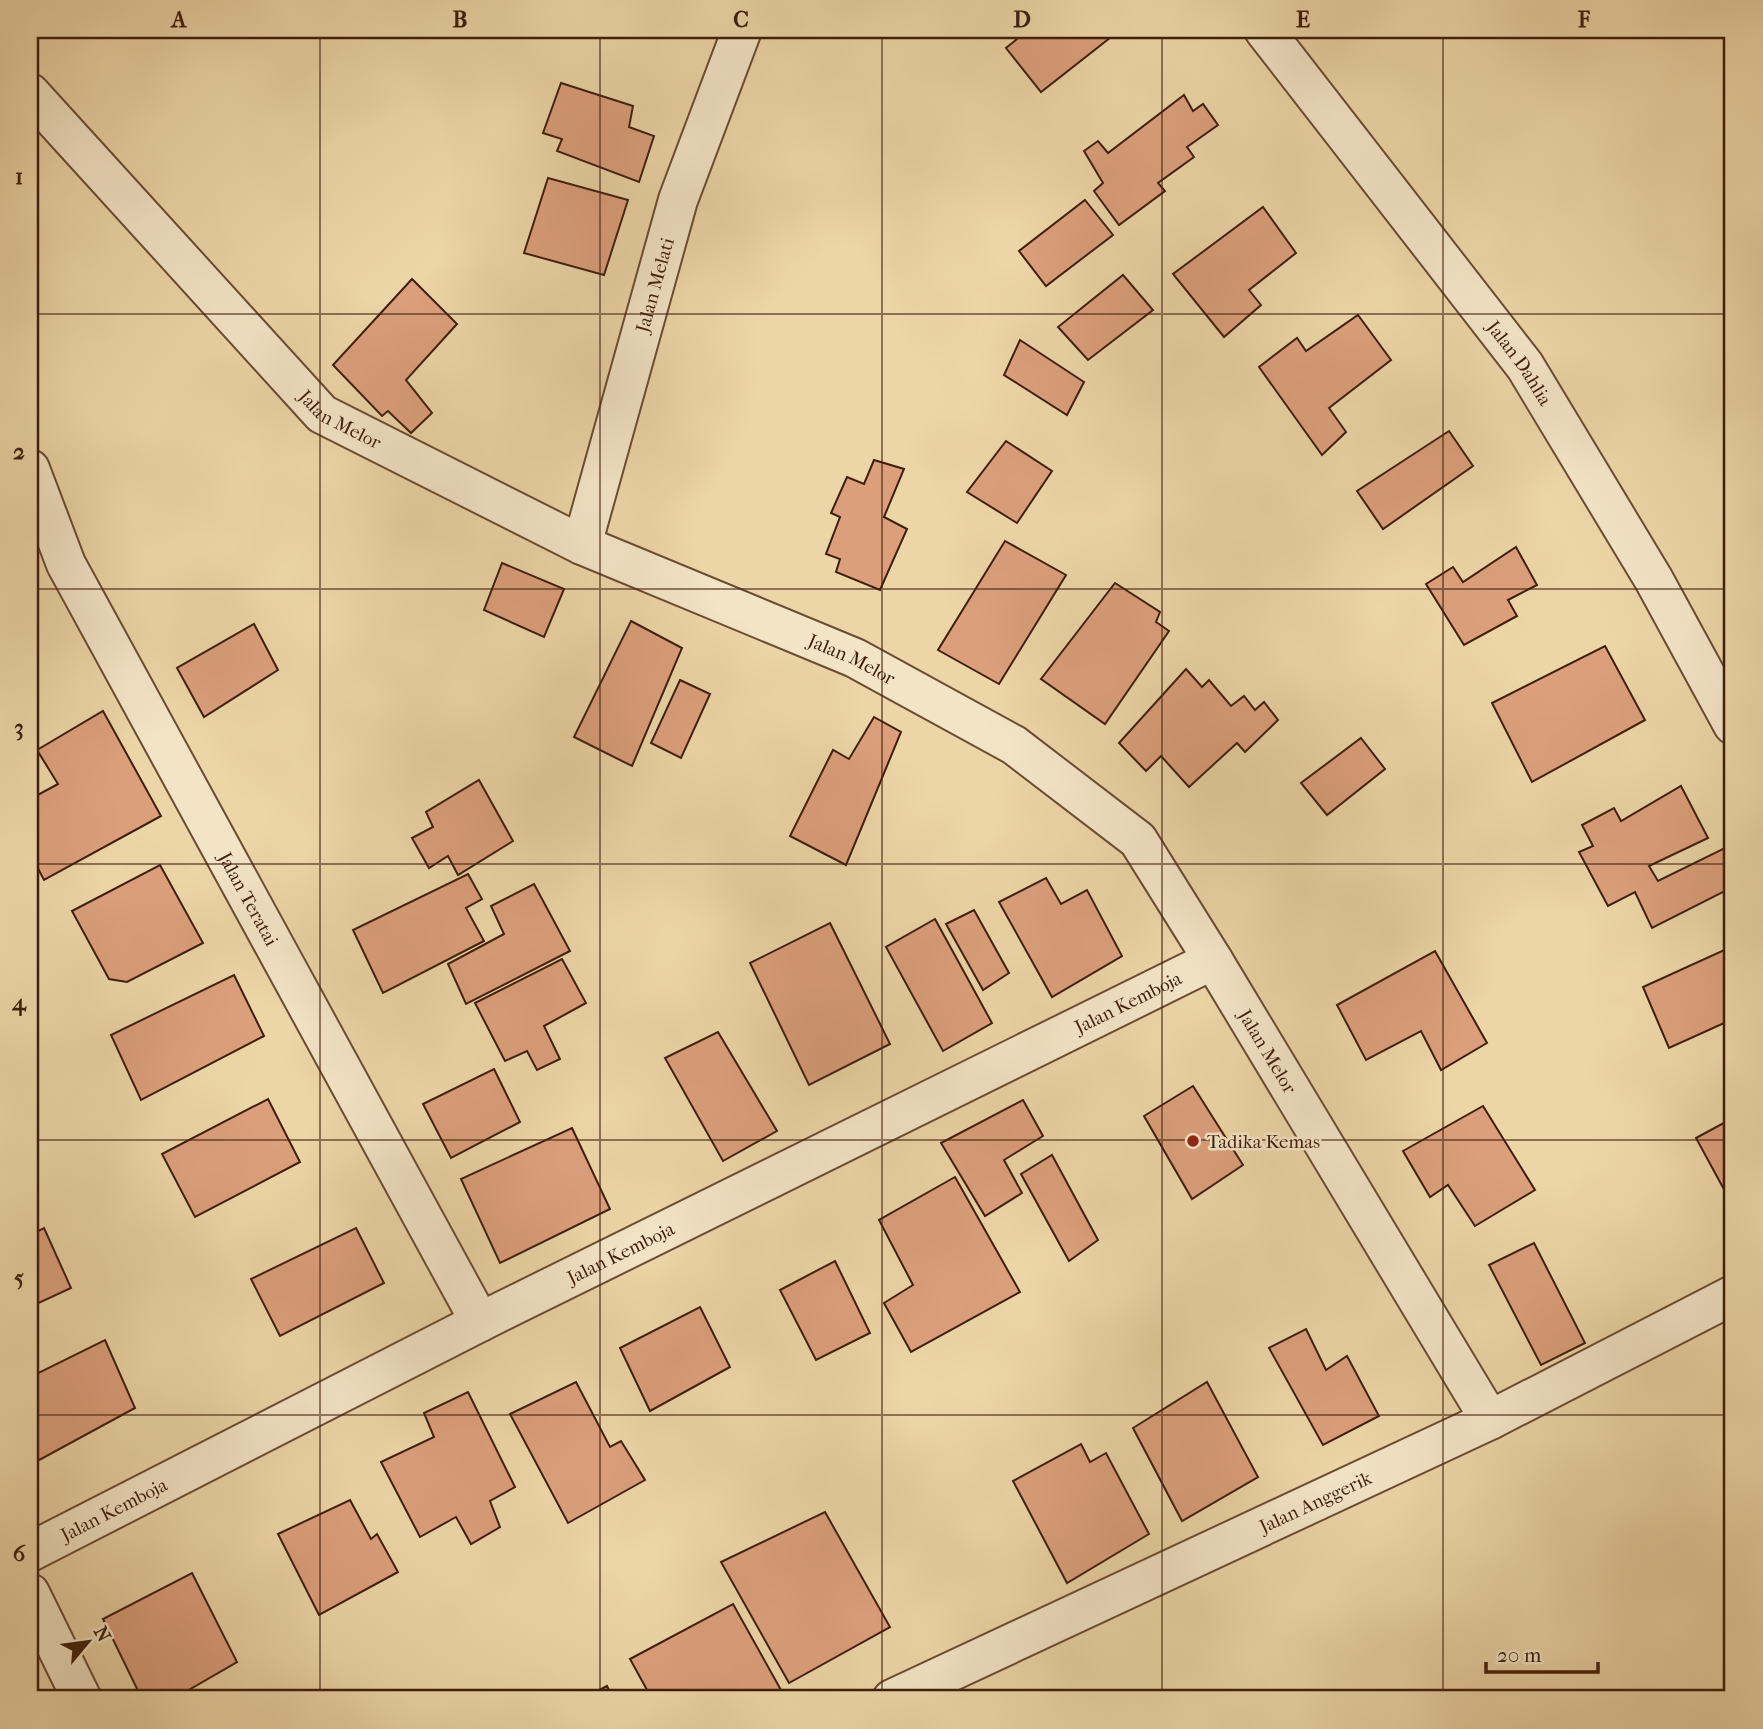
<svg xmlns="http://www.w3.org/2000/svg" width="1763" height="1729" font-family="'IM FELL French Canon',serif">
<rect width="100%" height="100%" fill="#ecd5a7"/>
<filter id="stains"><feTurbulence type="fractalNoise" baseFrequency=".00286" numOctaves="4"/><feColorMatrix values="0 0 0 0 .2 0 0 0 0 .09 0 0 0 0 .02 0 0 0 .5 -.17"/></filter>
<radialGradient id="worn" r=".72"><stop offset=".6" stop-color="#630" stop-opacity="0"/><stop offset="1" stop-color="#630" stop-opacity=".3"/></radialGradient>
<g fill="#db9f7c" stroke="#3f1e0c" stroke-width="2">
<path d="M1028 30H1120L1041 92 1006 48Z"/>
<path d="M561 83 633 106 629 127 654 136 639 182 557 151 562 139 543 133Z"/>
<path d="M1184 95 1193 111 1203 104 1218 125 1187 147 1194 157 1158 183 1165 191 1119 225 1094 191 1103 183 1084 151 1098 141 1108 153Z"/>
<path d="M548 178 628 200 604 275 524 253Z"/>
<path d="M1085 200 1113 235 1046 286 1019 251Z"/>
<path d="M1263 207 1296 253 1249 290 1261 305 1224 337 1173 274Z"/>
<path d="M1123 275 1153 310 1088 360 1058 327Z"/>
<path d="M412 279 457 324 406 380 432 413 411 433 388 411 382 416 333 365Z"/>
<path d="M1358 315 1391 360 1329 408 1346 432 1322 455 1259 367 1297 338 1306 351Z"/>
<path d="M1020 340 1084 382 1067 415 1004 375Z"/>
<path d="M1449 431 1473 466 1383 529 1357 491Z"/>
<path d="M1006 441 1052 471 1017 523 967 492Z"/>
<path d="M874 460 904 469 884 517 907 529 880 590 836 572 840 559 826 554 840 517 831 513 847 477 864 484Z"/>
<path d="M1005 541 1066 575 999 684 938 650Z"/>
<path d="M1516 547 1537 585 1508 600 1517 616 1464 645 1426 584 1453 567 1463 582Z"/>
<path d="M502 563 564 589 544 637 484 610Z"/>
<path d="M1115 583 1160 612 1156 622 1169 631 1105 724 1041 679Z"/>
<path d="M631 621 682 648 632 766 574 737Z"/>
<path d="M254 624 278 670 204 717 177 668Z"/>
<path d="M1605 646 1645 720 1532 782 1492 703Z"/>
<path d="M1186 669 1202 687 1209 680 1231 706 1244 696 1255 710 1264 702 1278 720 1245 752 1237 743 1189 787 1161 756 1146 771 1119 743Z"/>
<path d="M680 680 710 694 681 758 651 743Z"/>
<path d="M103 711 161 816 44 880 30 853V799L58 784 37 750Z"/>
<path d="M874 717 901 732 846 865 790 836 833 750 849 759Z"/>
<path d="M1361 738 1385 769 1327 815 1301 783Z"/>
<path d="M479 780 513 841 458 875 448 856 429 868 412 838 433 827 426 812Z"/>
<path d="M1681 786 1708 838 1649 866 1658 881 1733 844V887L1652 928 1635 892 1608 906 1579 852 1593 846 1582 825 1614 808 1621 821Z"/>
<path d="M160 865 203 943 127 982 109 979 72 911Z"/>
<path d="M468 874 482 899 466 908 484 941 383 993 353 930Z"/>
<path d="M1046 878 1061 904 1087 890 1122 956 1052 997 999 902Z"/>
<path d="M534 884 570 951 466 1004 448 964 504 934 491 906Z"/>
<path d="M974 910 1009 973 983 990 946 924Z"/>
<path d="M935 919 992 1023 943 1051 886 947Z"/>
<path d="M830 923 890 1044 809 1085 750 963Z"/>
<path d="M1733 946V1019L1669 1048 1643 987Z"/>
<path d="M1435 951 1487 1043 1441 1070 1421 1031 1366 1060 1337 1005Z"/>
<path d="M562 959 586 1003 544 1026 560 1059 537 1070 527 1051 505 1061 475 1003Z"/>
<path d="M234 975 264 1036 141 1100 111 1035Z"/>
<path d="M718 1032 777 1131 723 1161 665 1058Z"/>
<path d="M494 1069 520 1122 451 1158 423 1104Z"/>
<path d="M1193 1086 1243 1165 1192 1199 1144 1116Z"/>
<path d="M268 1099 300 1162 195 1217 162 1154Z"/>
<path d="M1023 1100 1043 1136 1004 1160 1022 1193 985 1216 941 1143Z"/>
<path d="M1483 1106 1535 1190 1475 1226 1448 1185 1430 1197 1403 1151Z"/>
<path d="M1733 1118V1206L1696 1138Z"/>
<path d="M572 1128 610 1209 500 1263 461 1179Z"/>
<path d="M1052 1155 1098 1240 1069 1261 1021 1174Z"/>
<path d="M955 1177 1020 1292 911 1352 884 1303 913 1285 879 1220Z"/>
<path d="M44 1228 71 1288 30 1307V1235Z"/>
<path d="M356 1228 384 1283 280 1336 251 1279Z"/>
<path d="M1534 1243 1585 1343 1541 1365 1489 1265Z"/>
<path d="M835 1261 870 1333 816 1360 780 1290Z"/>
<path d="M700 1307 730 1367 650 1411 620 1348Z"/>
<path d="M1306 1329 1326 1370 1347 1356 1379 1416 1323 1445 1269 1348Z"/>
<path d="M105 1340 135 1408 30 1465V1377Z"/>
<path d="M576 1382 610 1447 621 1441 645 1480 568 1523 510 1414Z"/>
<path d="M1207 1382 1258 1477 1182 1521 1133 1428Z"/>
<path d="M468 1392 515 1487 490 1501 500 1527 471 1544 456 1517 420 1537 381 1462 434 1437 424 1413Z"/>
<path d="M1081 1444 1090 1462 1106 1453 1149 1534 1067 1583 1013 1481Z"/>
<path d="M350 1500 371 1539 377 1534 398 1572 319 1615 278 1534Z"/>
<path d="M825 1512 890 1627 789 1683 721 1562Z"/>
<path d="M192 1573 237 1662 173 1699H142L103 1619Z"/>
<path d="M733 1604 786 1699H652L630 1659Z"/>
<path d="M607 1686 613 1699H583Z"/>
</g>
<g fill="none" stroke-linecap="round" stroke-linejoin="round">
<g stroke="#6a4c33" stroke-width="42">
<g id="street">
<path id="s1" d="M1264 30 1525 366 1654 580 1733 725"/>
<path id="s2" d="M30 93 322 414 582 545 855 658 1014 745 1138 840 1213 960 1490 1420"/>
<path id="s3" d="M30 469 66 564 480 1322"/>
<path id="s4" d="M582 545 678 200 742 30"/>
<path id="s5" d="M30 1552 480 1322 1213 960"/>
<path d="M30 1593 82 1699"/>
<path id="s6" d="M892 1699 1490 1420 1733 1295"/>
</g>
</g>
<use href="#street" stroke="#f3e4c6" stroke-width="38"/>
</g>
<path fill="none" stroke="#3f1e0c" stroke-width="2" stroke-opacity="0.55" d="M320 30V1699M600 30V1699M882 30V1699M1162 30V1699M1443 30V1699M30 314H1733M30 589H1733M30 864H1733M30 1140H1733M30 1415H1733"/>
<circle fill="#8f2418" stroke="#f3e4c6" stroke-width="2.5" cx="1193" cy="1141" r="7"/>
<g text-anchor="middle" stroke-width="5" stroke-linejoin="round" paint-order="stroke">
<g font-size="19" fill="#3f1e0c" stroke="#f3e4c6">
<text dy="7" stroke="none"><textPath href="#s4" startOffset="270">Jalan Melati</textPath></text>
<text dy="7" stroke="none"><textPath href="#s1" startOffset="420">Jalan Dahlia</textPath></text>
<text dy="7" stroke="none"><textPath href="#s2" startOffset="452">Jalan Melor</textPath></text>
<text dy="7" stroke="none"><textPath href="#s2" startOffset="1018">Jalan Melor</textPath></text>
<text dy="7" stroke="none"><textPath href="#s3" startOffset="483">Jalan Teratai</textPath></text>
<text dy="7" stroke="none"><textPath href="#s5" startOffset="1228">Jalan Kemboja</textPath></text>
<text dy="7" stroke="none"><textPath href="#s2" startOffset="1606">Jalan Melor</textPath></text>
<text dy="7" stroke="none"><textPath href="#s5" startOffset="662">Jalan Kemboja</textPath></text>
<text dy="7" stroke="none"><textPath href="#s6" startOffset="467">Jalan Anggerik</textPath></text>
<text dy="7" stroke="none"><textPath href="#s5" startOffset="94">Jalan Kemboja</textPath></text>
</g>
<g font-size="19" fill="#3f1e0c" stroke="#f3e4c6" text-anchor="start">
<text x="1207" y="1148">Tadika Kemas</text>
</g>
</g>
<rect width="1763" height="1729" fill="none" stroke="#ecd5a7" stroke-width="77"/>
<g transform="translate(88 1642) rotate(61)" stroke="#f3e4c6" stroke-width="5" paint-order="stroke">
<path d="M0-5L12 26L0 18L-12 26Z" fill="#3f1e0c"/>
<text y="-10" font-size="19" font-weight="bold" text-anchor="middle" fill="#3f1e0c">N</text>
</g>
<path d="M1486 1662v10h112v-10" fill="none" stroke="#3f1e0c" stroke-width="3.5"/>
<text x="1497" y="1662" font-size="21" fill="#3f1e0c" stroke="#f3e4c6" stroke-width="5" paint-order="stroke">20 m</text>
<rect x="38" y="38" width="1686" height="1652" fill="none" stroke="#3f1e0c" stroke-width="2.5"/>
<g font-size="23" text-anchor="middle" font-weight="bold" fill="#3f1e0c">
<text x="179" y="27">A</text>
<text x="460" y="27">B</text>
<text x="741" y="27">C</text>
<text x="1022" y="27">D</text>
<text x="1303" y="27">E</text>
<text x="1584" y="27">F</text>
<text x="19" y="184">1</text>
<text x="19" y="459">2</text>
<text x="19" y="735">3</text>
<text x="19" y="1010">4</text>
<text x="19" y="1285">5</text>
<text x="19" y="1561">6</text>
</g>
<rect width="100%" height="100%" filter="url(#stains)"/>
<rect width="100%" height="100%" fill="url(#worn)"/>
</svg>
